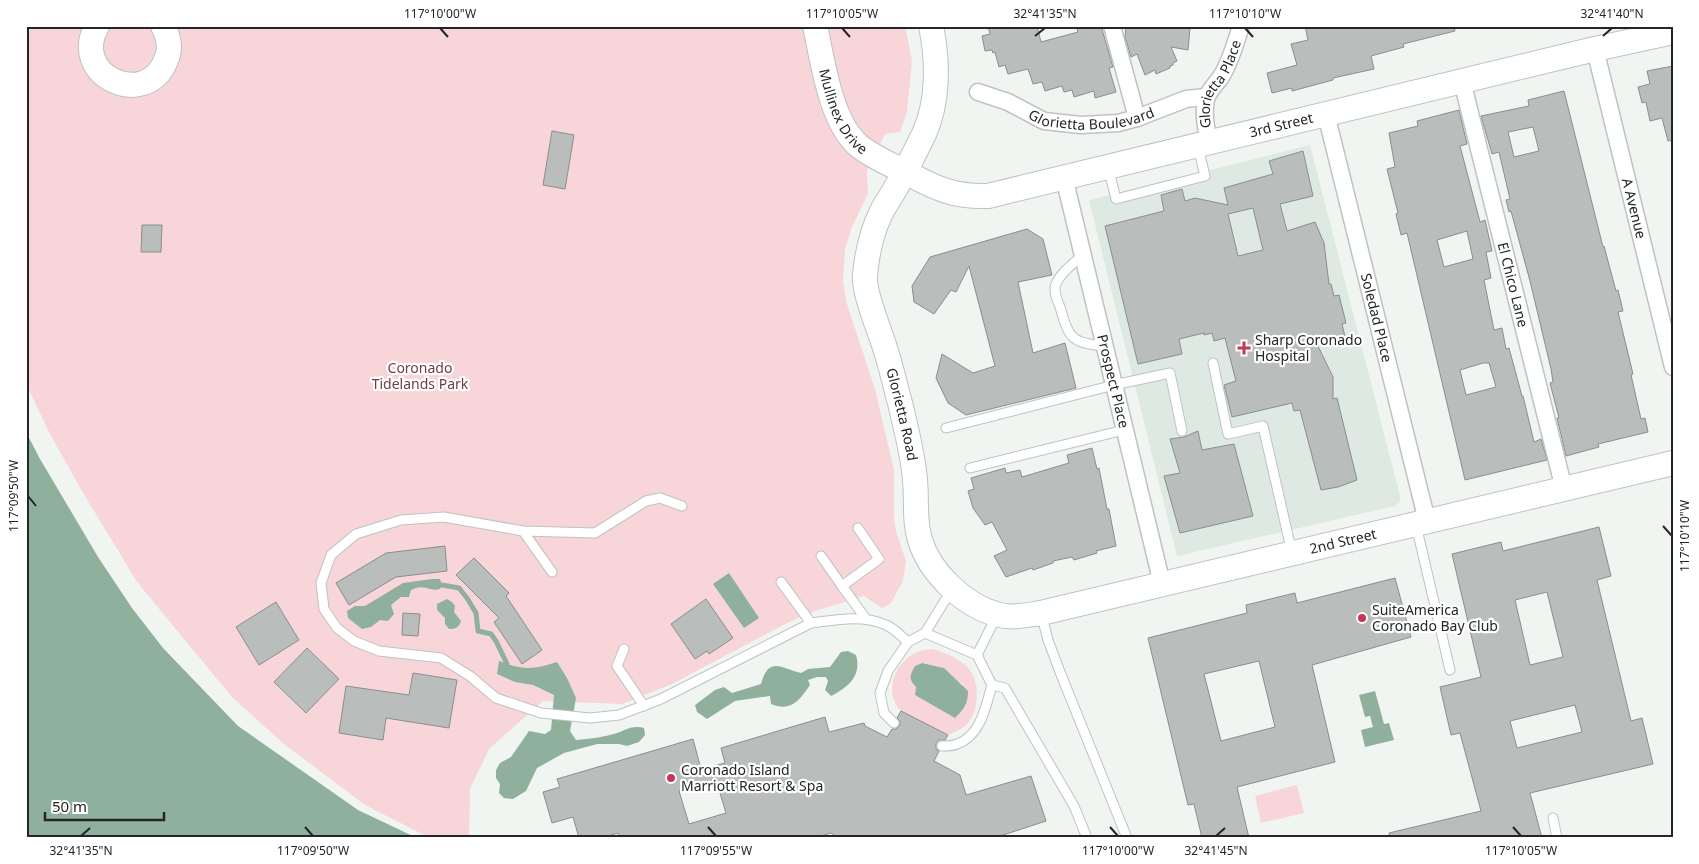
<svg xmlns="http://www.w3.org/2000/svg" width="1699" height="864" font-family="'Noto Sans',sans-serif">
<rect width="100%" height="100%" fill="#f1f5f2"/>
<path fill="#dde9e2" d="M1310 145 1400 496V502L1395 506 1177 556 1089 200Z"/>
<g fill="#f8d5d9" fill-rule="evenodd">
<path d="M26 26H905L912 60 907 112 900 132 885 134 867 171 868 194 851 229 845 250 843 280 846 301 875 389 894 470V519L896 531 906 561 903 581 891 603 882 608 864 596 815 611 789 622 672 684 622 704 543 701 489 749 470 789 469 838H430L365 805 284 744 232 697 137 582 82 491 50 434 26 384Z"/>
<path d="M932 649C943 652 954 656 964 664 980 676 981 708 968 723 963 729 955 732 948 735 937 729 906 717 900 710 885 693 893 668 910 656 917 651 924 650 932 649ZM923 663 944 668 954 679 964 685 915 696 916 687Z"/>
<path d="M1297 785 1304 813 1261 823 1255 796Z"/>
</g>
<g fill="#8fb09d">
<path d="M26 432 40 459 98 557 132 608 163 648 238 726 358 810 417 838H26Z"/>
<path d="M729 573 759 618 744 628 713 584Z"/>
<path d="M432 579H440L442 585 440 589C428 592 425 583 411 590L409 597H401L391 605 394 614 388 621 380 620 371 627 362 629 348 618 347 611 355 606H365L403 583Z"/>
<path d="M447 599 452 602 455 606 454 612 461 621C459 628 455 629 449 629L445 624V618L437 610V604Z"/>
<path d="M848 651 856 655C862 676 848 687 831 696L825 690 828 681 826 677H817L808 680 810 685C799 701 791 712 771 704L770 696 735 701 707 719 697 712 695 705 715 690 724 687 732 693 761 684C769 655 782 669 801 673L808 669 830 667 841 652Z"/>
<path d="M499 661C523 670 533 670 557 662L567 678 576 698 570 731 576 740C589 739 604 737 617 733 628 729 632 725 644 728L645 735 639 742 627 746 619 744H597L564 753 537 768 526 791 513 799 504 798 499 793 500 784 496 778V770L500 763 511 757 529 731 545 734 551 730 554 695 533 685 515 682 497 674Z"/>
<path d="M922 663 944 668 968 691C968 704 964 709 955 718L915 695 916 687C908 679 910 675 915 666Z"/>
<path d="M1375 691 1384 724 1389 723 1394 740 1365 747 1361 730 1373 727 1370 716 1365 717 1359 695Z"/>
</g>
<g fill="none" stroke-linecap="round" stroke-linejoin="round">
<path stroke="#8fb09d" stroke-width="5" d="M442 585 459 588 467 598 476 613 478 631 491 634 496 641 507 664"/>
</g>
<g fill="#b9bdbb" stroke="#8a8e8c" fill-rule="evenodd">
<path d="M988 26H1037L1041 42 1078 32 1076 26H1101L1113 67 1109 68 1116 92 1095 98 1094 91 1074 97 1072 90 1064 92 1062 86 1045 91 1042 82 1033 84 1028 69 1008 74 1005 65 999 67 995 52 993 53 992 50 985 51 982 36 990 34Z"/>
<path d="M1126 26 1190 28 1188 50 1171 47 1177 61 1173 63V65L1170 66V68L1156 74 1155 70 1145 75 1137 54 1131 57 1125 37Z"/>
<path d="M1305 26H1454L1455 31 1403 44 1404 47 1371 56 1374 69 1333 78V80L1292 91V88L1272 93 1267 73 1297 65 1291 44 1308 40Z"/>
<path d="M1673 66V140L1668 141 1662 118 1650 121 1646 102 1642 103 1638 87 1650 84 1647 71Z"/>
<path d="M1564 91 1603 247 1604 246 1616 291 1618 290 1623 311 1618 312 1633 374 1631 375 1641 419 1645 418 1648 432 1598 444 1599 447 1566 456 1557 418H1559L1550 383 1553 382 1551 369 1530 281 1511 211 1509 212 1506 200 1510 199 1499 152 1492 154 1481 116 1529 106 1528 100ZM1533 127 1539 151 1514 157 1508 132Z"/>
<path d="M1459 110 1467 144 1460 146 1480 222 1485 220 1492 251 1486 252 1491 278 1484 280 1494 330 1502 328 1506 349 1509 348 1522 396H1523L1534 442 1541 439 1547 460 1465 480 1407 233 1401 235 1396 214 1398 213 1387 169 1395 167 1389 133 1418 126 1417 121ZM1467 231 1473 259 1444 267 1437 240ZM1483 363H1489L1496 387 1466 395 1460 370Z"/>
<path d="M552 131 574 135 565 189 543 185Z"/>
<path d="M1303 151 1313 196 1280 204 1287 231 1315 222 1324 243 1329 284H1331L1334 296 1339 295 1346 323 1342 324 1345 337 1317 344 1333 377V399L1337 398 1357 480 1338 487 1321 490 1300 410 1294 411 1292 403 1232 417 1224 385 1236 381 1225 338 1214 341 1212 333 1204 335V333L1179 339 1182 354 1138 364 1105 226 1164 211 1161 195 1182 189 1185 201 1195 198 1228 205 1224 188 1273 174 1269 161ZM1253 208 1263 250 1238 256 1228 214Z"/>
<path d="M142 225H162L161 252H141Z"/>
<path d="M1027 229 1043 239 1052 275 1018 282 1033 353 1065 343 1076 388 966 415 948 403 936 378 942 354 973 373 995 366 969 266 956 292 951 290 934 314 914 302 912 286 930 257Z"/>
<path d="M1198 431 1202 450 1234 444 1253 516 1180 533 1164 476 1180 473 1170 439 1184 437Z"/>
<path d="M1092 448 1097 469 1099 468 1107 509H1109L1116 546 1096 551 1097 553 1074 560 1072 557 1053 561V563L1033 570 1032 568 1006 577 994 556 1007 550 992 522 985 525 973 508 968 491 974 489 971 478 1005 468 1006 473 1020 470 1022 477 1069 463 1067 455Z"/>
<path d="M1599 527 1611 576 1597 580 1631 721 1642 718 1653 764 1530 793 1542 838H1390L1389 833 1481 811 1460 733 1451 735 1440 687 1481 677 1452 554 1501 542 1503 551ZM1547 592 1563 657 1530 665 1515 600ZM1575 705 1582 732 1517 748 1510 721Z"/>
<path d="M445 546 447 571 396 577 349 605 336 583 386 553Z"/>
<path d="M474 558 509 593 506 596 542 650 522 664 494 622 499 618 456 575Z"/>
<path d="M1395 578 1411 637 1312 665 1335 762 1237 787 1249 838H1202L1194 804 1188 805 1148 638 1247 613 1246 605 1295 593 1297 603ZM1259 661 1275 727 1221 741 1204 674Z"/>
<path d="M706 599 733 638 709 654 707 651 695 659 671 624Z"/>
<path d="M276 602 299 640 259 665 236 627Z"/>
<path d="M403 613 420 614 418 636 402 635Z"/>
<path d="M307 648 339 679 306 713 274 682Z"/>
<path d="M413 673 457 680 449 728 386 718 383 740 339 733 346 686 409 695Z"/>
<path d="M901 711 948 735 945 740H939L936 743V749L939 751 934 761 960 775 966 795 1031 776 1046 821 994 838H838L831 833 815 838H620L618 833 601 838H579L573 817 552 823 543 792 560 787 557 779 693 739 701 769 725 763 721 748 825 717 829 732 864 723 865 726 887 737 892 729H896L900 725V721L897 718ZM716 780 726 813 689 824 679 791Z"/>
</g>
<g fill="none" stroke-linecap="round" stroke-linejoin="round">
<g stroke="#bec3c0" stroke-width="11">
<g id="lane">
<path d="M1108 167 1116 199 1205 176 1198 147"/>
<path d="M1083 255C1073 264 1061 272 1056 284 1053 291 1057 300 1060 307 1069 338 1071 343 1104 346"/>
<path d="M1213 363 1228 434 1263 426 1292 553"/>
<path d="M946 428 1114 385 1170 373 1182 431"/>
<path d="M970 468 1124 430"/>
<path d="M682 506 660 498 646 501 595 533 523 531 444 517 401 520 356 534 331 555 321 583 324 609 337 628 354 641 379 651 441 658 470 676 496 698 541 713 590 718 619 715 661 699 811 623C835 620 863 614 886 625 894 628 901 636 908 642"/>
<path d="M1416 525 1450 670"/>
<path d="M523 531 552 572"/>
<path d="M821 556 842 586 879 559 858 528"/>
<path d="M781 582 811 623"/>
<path d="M842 586 866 619"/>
<path d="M1041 613 1048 640 1060 672 1127 838"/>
<path d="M925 633 944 602 953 590"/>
<path d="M624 649 617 666 644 706"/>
<path d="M977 655 997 615"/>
<path d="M992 685 1005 688 1074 806 1087 838"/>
<path d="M894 723 884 713 880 693 888 671 908 642 925 633 977 655 992 685C986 705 981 736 957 744 953 746 947 746 942 746"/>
<path d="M1553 818 1557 838"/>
</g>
</g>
<g stroke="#bec3c0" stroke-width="19">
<g id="street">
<path d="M1112 26 1137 118"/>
<path id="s1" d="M1595 49 1673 367"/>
<path id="s2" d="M1462 81 1564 489"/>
<path id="s3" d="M978 92 1008 102 1044 121 1081 125 1118 123 1137 118 1186 99 1206 97"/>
<path id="s4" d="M1326 114 1427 521"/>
<path id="s5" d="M1209 142C1206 128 1203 114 1206 100 1208 91 1216 84 1221 77 1231 61 1235 44 1241 26"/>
<path id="s6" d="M1064 177 1162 584"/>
</g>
</g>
<g stroke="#bec3c0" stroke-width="26">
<g id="secondary">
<path d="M97 26C69 75 146 111 166 60 171 49 169 37 163 26"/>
<path id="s7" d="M815 26C823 62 830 121 859 146 874 158 892 165 909 174 937 189 955 197 988 196L1595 49 1673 32"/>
<path id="s8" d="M931 26C938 60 939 101 924 134 915 153 905 172 894 191 890 198 884 206 881 213 871 233 867 254 865 275 863 292 880 331 885 348 891 366 895 385 900 403 906 429 913 454 915 480 917 501 914 521 920 540 930 573 964 605 996 614 1011 619 1026 615 1041 613L1673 463"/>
</g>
</g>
<use href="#lane" stroke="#fff" stroke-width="9"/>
<use href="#street" stroke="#fff" stroke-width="16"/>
<use href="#secondary" stroke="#fff" stroke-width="24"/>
</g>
<path fill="none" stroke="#242524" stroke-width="2" d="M440 28 448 37M842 28 850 37M1245 28 1253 37M1035 36 1045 28M1603 36 1612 28M28 496 36 506M1663 526 1672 536M305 827 313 836M708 827 716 836M1110 827 1118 836M1513 827 1521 836M81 836 90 828M1216 836 1225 828"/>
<g fill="#c5365a" stroke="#fff" stroke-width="2">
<path d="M1241.5 340.5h5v5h5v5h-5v5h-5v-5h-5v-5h5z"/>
<circle cx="1362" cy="618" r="5"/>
<circle cx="671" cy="778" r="5"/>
</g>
<g text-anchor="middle" stroke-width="4.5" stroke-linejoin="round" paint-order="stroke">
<g font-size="14" fill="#242524" stroke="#fff">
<text dy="5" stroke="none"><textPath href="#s5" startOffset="62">Glorietta Place</textPath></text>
<text dy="5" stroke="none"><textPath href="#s7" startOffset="91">Mullinex Drive</textPath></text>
<text dy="5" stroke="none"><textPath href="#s3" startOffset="120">Glorietta Boulevard</textPath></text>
<text dy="5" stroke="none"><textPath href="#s7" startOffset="572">3rd Street</textPath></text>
<text dy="5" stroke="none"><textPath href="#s1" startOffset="164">A Avenue</textPath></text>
<text dy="5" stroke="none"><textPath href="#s2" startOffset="210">El Chico Lane</textPath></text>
<text dy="5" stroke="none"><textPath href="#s4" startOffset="210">Soledad Place</textPath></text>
<text dy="5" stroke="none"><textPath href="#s6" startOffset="210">Prospect Place</textPath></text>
<text dy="5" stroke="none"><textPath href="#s8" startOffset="409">Glorietta Road</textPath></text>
<text dy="5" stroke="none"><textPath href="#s8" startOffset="1002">2nd Street</textPath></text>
</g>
<g font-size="14" fill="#242524" stroke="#fff" text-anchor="start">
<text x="1255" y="345">Sharp Coronado<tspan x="1255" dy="16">Hospital</tspan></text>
<text x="1372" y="615">SuiteAmerica<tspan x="1372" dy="16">Coronado Bay Club</tspan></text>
<text x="681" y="775">Coronado Island<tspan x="681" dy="16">Marriott Resort &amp; Spa</tspan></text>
</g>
<g font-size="14" fill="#713c44" stroke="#fff">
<text x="420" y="373">Coronado<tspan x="420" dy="16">Tidelands Park</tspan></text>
</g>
</g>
<rect width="1699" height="864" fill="none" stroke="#ffffff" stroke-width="55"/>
<path d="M45 812v8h119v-8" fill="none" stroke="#242524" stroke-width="2.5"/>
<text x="52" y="812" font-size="15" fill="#242524" stroke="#ffffff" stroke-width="4" paint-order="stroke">50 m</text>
<rect x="28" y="28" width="1644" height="808" fill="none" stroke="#242524" stroke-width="2"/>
<g font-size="12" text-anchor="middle" fill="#242524">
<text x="440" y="18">117°10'00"W</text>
<text x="842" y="18">117°10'05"W</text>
<text x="1045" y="18">32°41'35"N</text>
<text x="1245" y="18">117°10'10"W</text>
<text x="1612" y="18">32°41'40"N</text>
<text transform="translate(14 496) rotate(-90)" y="4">117°09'50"W</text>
<text transform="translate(1685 536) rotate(-90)" y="4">117°10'10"W</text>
<text x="81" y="855">32°41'35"N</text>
<text x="313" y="855">117°09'50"W</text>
<text x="716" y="855">117°09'55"W</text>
<text x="1118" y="855">117°10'00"W</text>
<text x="1216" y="855">32°41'45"N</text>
<text x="1521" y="855">117°10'05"W</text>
</g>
</svg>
